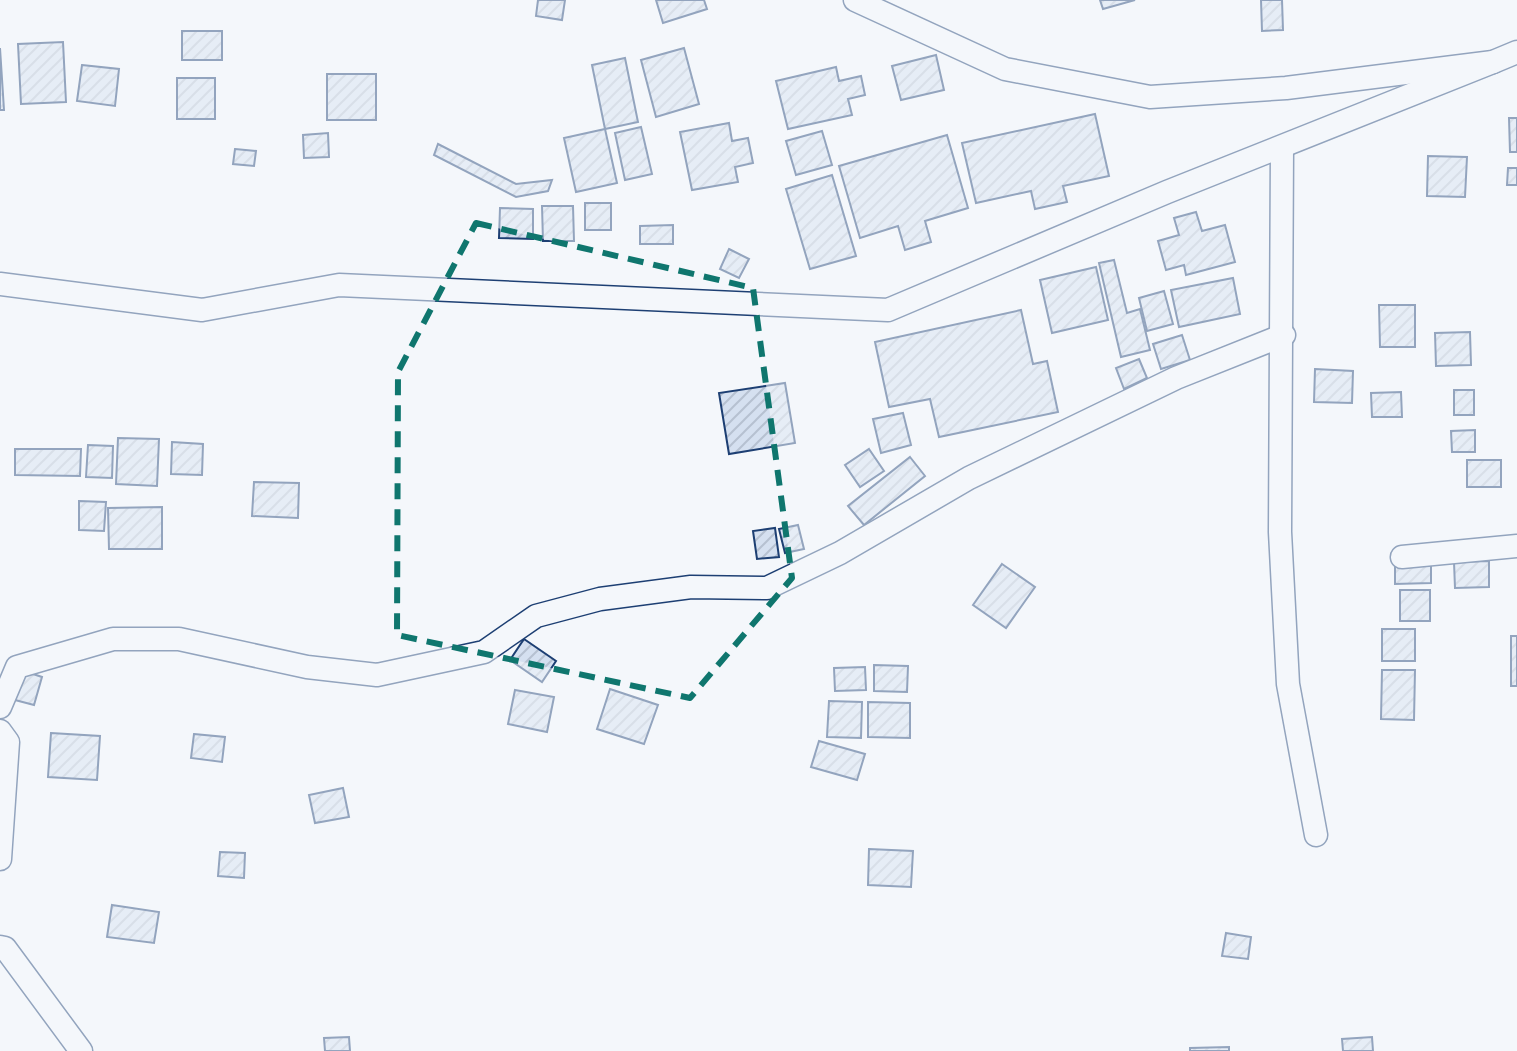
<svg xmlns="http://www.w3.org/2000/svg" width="1517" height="1051" font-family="'PT Sans Narrow',sans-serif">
<defs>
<pattern id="building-hatch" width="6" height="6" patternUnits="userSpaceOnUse" patternTransform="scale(2)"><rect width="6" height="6" fill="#d5e0f0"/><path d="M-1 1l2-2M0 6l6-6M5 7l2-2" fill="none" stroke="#b6c1d1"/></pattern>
</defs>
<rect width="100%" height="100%" fill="#f4f7fb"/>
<g fill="url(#building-hatch)" stroke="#1d3f73" stroke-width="2">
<path d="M538 0H565L562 20 536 16Z"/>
<path d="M656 0H704L707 9 663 23Z"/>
<path d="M1100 0H1135L1103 9Z"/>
<path d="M1261 0H1282L1283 30 1262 31Z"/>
<rect x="182" y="31" width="40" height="29"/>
<path d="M63 42 66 102 21 104 18 44Z"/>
<path d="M0 48 4 110H0Z"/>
<path d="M684 48 699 104 656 117 641 60Z"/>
<path d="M936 55 944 90 901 100 892 66Z"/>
<path d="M625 58 638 122 605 129 592 65Z"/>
<path d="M82 65 119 69 115 106 77 101Z"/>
<path d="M836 67 839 81 861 76 865 95 848 99 852 115 788 129 776 81Z"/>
<rect x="327" y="74" width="49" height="46"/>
<rect x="177" y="78" width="38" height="41"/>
<path d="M1095 114 1109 176 1063 186 1067 202 1035 209 1031 191 976 203 962 143Z"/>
<path d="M1509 118H1517V152H1510Z"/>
<path d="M729 123 732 141 748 138 753 163 735 167 738 182 692 190 680 132Z"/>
<path d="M641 127 652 174 625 180 615 133Z"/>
<path d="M605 129 617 183 576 192 564 138Z"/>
<path d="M822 131 832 165 796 175 786 141Z"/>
<path d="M328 133 329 157 304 158 303 135Z"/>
<path d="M947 135 968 208 925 221 931 242 905 250 898 226 860 238 839 166Z"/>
<path d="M438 144 516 184 552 180 548 191 516 197 434 155Z"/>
<path d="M235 149 256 151 254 166 233 164Z"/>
<path d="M1428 156 1467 157 1465 197 1427 196Z"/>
<path d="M1508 168H1517V185H1507Z"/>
<path d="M832 175 856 256 810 269 786 189Z"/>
<rect x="585" y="203" width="26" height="27"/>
<path d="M542 206H573L574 241H543Z"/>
<path d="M500 208 533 209V239L499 238Z"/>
<path d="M1196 212 1202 231 1225 225 1235 262 1186 275 1184 265 1166 270 1158 241 1179 235 1174 218Z"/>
<path d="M673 225V244H640V226Z"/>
<path d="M729 249 749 259 739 278 720 269Z"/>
<path d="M1114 260 1127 313 1140 309 1150 350 1121 357 1099 263Z"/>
<path d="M1096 267 1108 320 1052 333 1040 280Z"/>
<path d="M1233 278 1240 314 1179 327 1171 290Z"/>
<path d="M1164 291 1173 324 1147 331 1139 298Z"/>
<path d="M1379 305H1415V347H1380Z"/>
<path d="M1021 310 1033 364 1047 361 1058 412 939 437 930 399 889 407 875 342Z"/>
<path d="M1470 332 1471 365 1436 366 1435 333Z"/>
<path d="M1182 335 1190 360 1161 369 1153 344Z"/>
<path d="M1139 359 1147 378 1124 389 1116 368Z"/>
<path d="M1315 369 1353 371 1352 403 1314 402Z"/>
<path d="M785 383 795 443 729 454 719 393Z"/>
<rect x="1454" y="390" width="20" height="25"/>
<path d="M1401 392 1402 417H1372L1371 393Z"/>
<path d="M903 413 911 445 881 453 873 419Z"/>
<path d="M1475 430V452H1452L1451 431Z"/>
<path d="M118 438 159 439 157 486 116 484Z"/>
<path d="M172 442 203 444 202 475 171 474Z"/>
<path d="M88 445 113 446 112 478 86 477Z"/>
<path d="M15 449H81L80 476 15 475Z"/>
<path d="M869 449 884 471 860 487 845 465Z"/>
<path d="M910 457 925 476 864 525 848 506Z"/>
<rect x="1467" y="460" width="34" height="27"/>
<path d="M254 482 299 483 298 518 252 516Z"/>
<path d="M79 501 106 502 104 531 79 530Z"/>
<path d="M162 507V549H109L108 508Z"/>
<path d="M798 525 804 549 785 553 779 529Z"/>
<path d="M775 528 779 557 757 559 753 531Z"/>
<path d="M1489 561V587L1455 588 1454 562Z"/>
<path d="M1002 564 1035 587 1006 628 973 605Z"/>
<path d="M1395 565H1431V583L1395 584Z"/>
<rect x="1400" y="590" width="30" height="31"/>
<rect x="1382" y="629" width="33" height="32"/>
<rect x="1511" y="636" width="6" height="50"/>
<path d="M524 639 556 661 542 682 510 660Z"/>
<path d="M874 665 908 666 907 692 874 691Z"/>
<path d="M865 667 866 690 835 691 834 668Z"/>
<path d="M1382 670H1415L1414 720 1381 719Z"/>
<path d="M24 671 42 677 34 705 15 700Z"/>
<path d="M610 689 658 705 644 744 597 729Z"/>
<path d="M515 690 554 697 547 732 508 724Z"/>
<path d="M829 701 862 702 861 738 827 737Z"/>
<path d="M868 702 910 703V738L868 737Z"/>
<path d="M51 733 100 736 97 780 48 777Z"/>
<path d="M194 734 225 737 222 762 191 758Z"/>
<path d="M819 741 865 754 857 780 811 767Z"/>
<path d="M343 788 349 817 315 823 309 795Z"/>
<path d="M869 849 913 851 911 887 868 885Z"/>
<path d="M220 852 245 853 244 878 218 876Z"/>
<path d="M112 905 159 912 154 943 107 937Z"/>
<path d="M1226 933 1251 937 1248 959 1222 956Z"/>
<path d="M349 1037 350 1051H325L324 1038Z"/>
<path d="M1372 1037 1373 1051H1343L1342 1039Z"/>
<path d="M1229 1047V1051H1190V1048Z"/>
</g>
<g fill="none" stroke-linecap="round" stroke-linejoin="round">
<g stroke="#1d3f73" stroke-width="25">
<g id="street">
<path d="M855 0 1005 69 1150 97 1286 88 1493 62 1517 52"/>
<path d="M1282 147 1280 532 1288 684 1316 835"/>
<path d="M0 284 202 310 339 285 888 310 1167 192 1493 62"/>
<path d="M1402 557 1517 546"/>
<path d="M0 707 17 667 113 639H179L307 667 377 675 484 652 536 616 600 599 691 587 767 588 840 553 969 478 1176 378 1284 335"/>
<path d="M0 731 8 742 0 859"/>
<path d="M0 947 5 948 81 1051"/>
</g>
</g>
<use href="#street" stroke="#f4f7fb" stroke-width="22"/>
</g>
<path d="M0 0H1517V1051H0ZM476 223 753 288 792 578 690 698 397 635 398 372Z" fill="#f4f7fb" fill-opacity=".55" fill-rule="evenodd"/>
<path fill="none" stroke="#0f766e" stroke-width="6" stroke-dasharray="16 10" stroke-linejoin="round" d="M476 223 753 288 792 578 690 698 397 635 398 372Z"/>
</svg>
